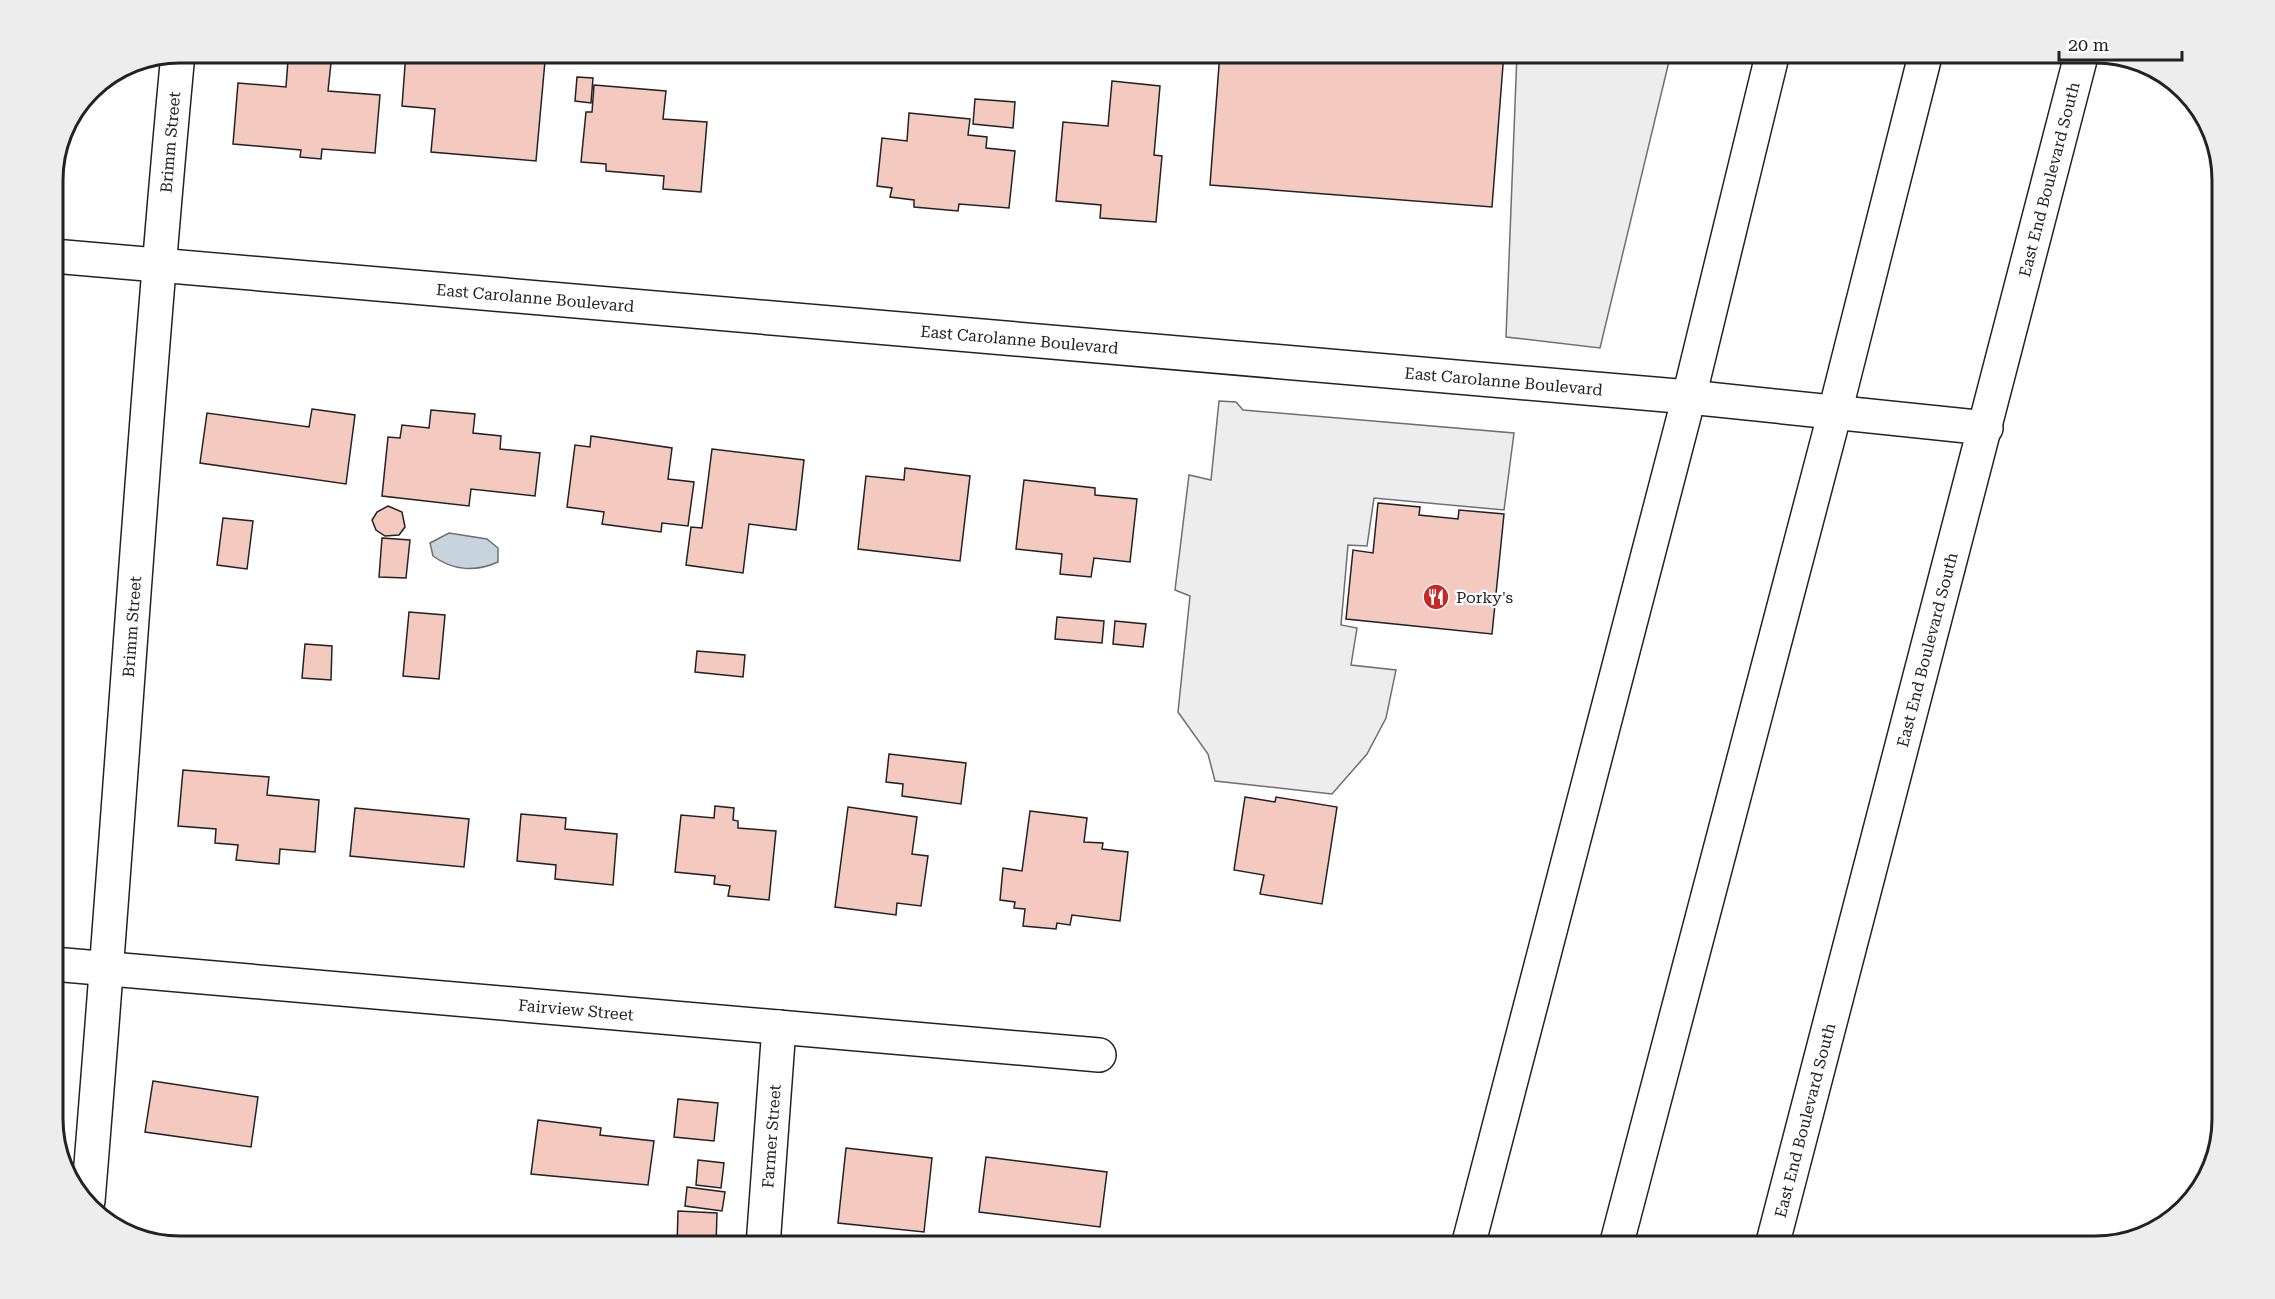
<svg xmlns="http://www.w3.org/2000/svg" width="2275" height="1299" font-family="'Roboto Serif',serif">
<rect width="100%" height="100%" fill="#fff"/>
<g fill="#ededed" stroke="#6f6f6f" stroke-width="1.5">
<path d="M1517 53H1671L1600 348 1506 337Z"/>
<path d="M1219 401 1236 402 1243 410 1514 433 1504 510 1374 498 1367 546 1348 545 1341 625 1357 628 1351 665 1396 670 1386 718 1367 754 1332 794 1215 781 1208 754 1178 712 1190 596 1175 590 1189 475 1211 480Z"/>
</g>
<path fill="#c7d3dd" stroke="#6f6f6f" stroke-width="1.5" d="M449 533 487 539 498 548V562C476 572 453 571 433 556L430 543Z"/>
<g fill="#f3c9c0" stroke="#222" stroke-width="1.5">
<path d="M406 52H486V56L499 57V52H524L523 59 545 61 536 161 431 152 435 109 402 106Z"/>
<path d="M1220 52H1504L1492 207 1210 185Z"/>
<path d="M288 60 331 63 328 91 380 95 375 153 322 149 321 159 300 157 301 150 233 144 238 83 286 87Z"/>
<path d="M577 77 593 78 591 103 575 101Z"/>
<path d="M1112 81 1160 86 1154 155 1162 156 1156 222 1100 218 1101 205 1056 201 1063 122 1108 126Z"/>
<path d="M594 85 666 91 663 119 707 122 701 192 663 189 664 176 606 171V164L581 162 586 112H592Z"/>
<path d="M975 99 1015 102 1013 128 973 124Z"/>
<path d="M909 113 970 119 968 135 987 137 986 148 1015 151 1009 208 959 204 958 211 914 207V200L890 197 892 188 877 186 882 138 907 141Z"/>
<path d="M312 409 355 415 346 484 200 463 207 413 309 427Z"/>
<path d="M431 410 475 414 473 433 501 436 500 449 540 453 535 496 471 489 469 506 382 496 388 437 400 438 402 425 429 428Z"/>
<path d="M591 436 672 448 668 479 694 482 688 526 662 523 661 532 602 524 604 512 567 507 575 445 590 447Z"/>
<path d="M712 449 804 460 796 530 749 524 743 573 686 565 691 527 702 528Z"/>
<path d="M905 468 970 476 960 561 858 549 866 476 904 480Z"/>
<path d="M1024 480 1095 488V495L1137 499 1130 562 1094 558 1091 577 1060 574 1062 554 1016 549Z"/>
<path d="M1378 503 1420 507 1419 515 1458 519 1459 510 1504 514 1492 634 1346 619 1353 550 1373 553Z"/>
<path d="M388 506 402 512 405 527 399 535 385 536 376 530 372 520 377 512Z"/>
<path d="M223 518 253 521 247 569 217 565Z"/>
<path d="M382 538 410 540 406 578 379 577Z"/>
<path d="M409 612 445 615 439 679 403 676Z"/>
<path d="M1057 617 1104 621 1102 643 1055 639Z"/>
<path d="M1115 621 1146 624 1143 647 1113 644Z"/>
<path d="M305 644 332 646 331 680 302 678Z"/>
<path d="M697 651 745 655 743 677 695 672Z"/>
<path d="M889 754 966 763 961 804 902 796 903 784 886 782Z"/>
<path d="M183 770 269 777 267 795 319 800 315 852 280 849 279 864 236 860 238 845 215 843 216 829 178 826Z"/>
<path d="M1245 797 1275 802 1276 797 1337 807 1322 904 1260 894 1264 875 1234 870Z"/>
<path d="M715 806 734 808 733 820 738 821V828L776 831 769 900 728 896 730 886 714 884 715 876 675 872 681 815 714 818Z"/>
<path d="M848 807 917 817 912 854 928 856 921 906 897 903 896 915 835 907Z"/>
<path d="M355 808 469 819 464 867 350 856Z"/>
<path d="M1030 811 1087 818 1084 842 1103 843 1102 849 1128 852 1120 921 1072 915 1070 925 1057 923 1056 929 1023 926 1025 909 1014 908 1015 902 1000 900 1003 868 1022 871Z"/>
<path d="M521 814 566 818 565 829 617 834 613 885 555 879 556 865 517 861Z"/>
<path d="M153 1081 258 1097 251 1147 145 1132Z"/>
<path d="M678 1099 718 1103 714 1141 674 1137Z"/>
<path d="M538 1120 601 1128 600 1135 654 1141 648 1185 531 1174Z"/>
<path d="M846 1148 932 1158 924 1232 838 1223Z"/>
<path d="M986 1157 1107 1172 1100 1227 979 1212Z"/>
<path d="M698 1160 724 1163 721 1188 696 1185Z"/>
<path d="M687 1187 725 1192 722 1211 685 1206Z"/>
<path d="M678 1211 717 1213 716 1246H677Z"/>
</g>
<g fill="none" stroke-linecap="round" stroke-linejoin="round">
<g stroke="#222" stroke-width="36">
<g id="street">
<path id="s1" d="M53 964 1099 1055"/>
<path id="s2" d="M88 1201C120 818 142 435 178 53"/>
<path id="s3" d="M763 1246 779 1027"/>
<path d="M1468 1246 1689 397 1773 52"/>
</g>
</g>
<g stroke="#222" stroke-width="36">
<g id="secondary">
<path id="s4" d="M53 256 1689 397 1986 428"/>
</g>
</g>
<g stroke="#222" stroke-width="36">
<g id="highway">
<path d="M1616 1246 1835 412 1926 52"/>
<path id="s5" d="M1772 1246 2082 52"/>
</g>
</g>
<use href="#street" stroke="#fff" stroke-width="33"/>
<use href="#secondary" stroke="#fff" stroke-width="33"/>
<use href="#highway" stroke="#fff" stroke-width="33"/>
</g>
<defs>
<g id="restaurant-disc" transform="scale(1.35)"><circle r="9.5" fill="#c62828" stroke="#fff"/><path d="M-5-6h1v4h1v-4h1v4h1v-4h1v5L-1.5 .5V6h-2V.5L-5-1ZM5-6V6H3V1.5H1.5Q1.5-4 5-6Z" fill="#fff"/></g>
</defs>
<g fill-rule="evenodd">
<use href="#restaurant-disc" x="1436" y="597"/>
</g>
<g text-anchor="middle" stroke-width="4.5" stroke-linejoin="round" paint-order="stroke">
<g font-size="16" fill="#222" stroke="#fff">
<text dy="6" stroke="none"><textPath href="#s2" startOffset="1062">Brimm Street</textPath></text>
<text dy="6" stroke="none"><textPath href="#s5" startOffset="1102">East End Boulevard South</textPath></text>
<text dy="6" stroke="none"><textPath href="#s4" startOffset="484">East Carolanne Boulevard</textPath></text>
<text dy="6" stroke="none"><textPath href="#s4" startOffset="970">East Carolanne Boulevard</textPath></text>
<text dy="6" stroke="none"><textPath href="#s4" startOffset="1456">East Carolanne Boulevard</textPath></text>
<text dy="6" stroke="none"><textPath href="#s2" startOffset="576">Brimm Street</textPath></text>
<text dy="6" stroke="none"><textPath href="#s5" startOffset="616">East End Boulevard South</textPath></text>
<text dy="6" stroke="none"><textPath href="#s1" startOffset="525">Fairview Street</textPath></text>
<text dy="6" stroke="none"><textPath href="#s5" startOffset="130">East End Boulevard South</textPath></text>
<text dy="6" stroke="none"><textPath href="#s3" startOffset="110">Farmer Street</textPath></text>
</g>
<g font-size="16" fill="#222" stroke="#fff" text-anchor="start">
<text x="1456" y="603">Porky's</text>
</g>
</g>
<path d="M0 0H2275V1299H0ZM180 63H2095A117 117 0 0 1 2212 180V1119A117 117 0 0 1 2095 1236H180A117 117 0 0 1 63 1119V180A117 117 0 0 1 180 63Z" fill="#ededed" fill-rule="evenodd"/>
<path fill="none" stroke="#222" stroke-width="3" d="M180 63H2095A117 117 0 0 1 2212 180V1119A117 117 0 0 1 2095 1236H180A117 117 0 0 1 63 1119V180A117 117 0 0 1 180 63Z"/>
<path d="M2059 51v9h123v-9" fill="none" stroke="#222222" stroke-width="3"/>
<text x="2068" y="51" font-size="18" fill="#222222" stroke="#ffffff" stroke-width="4.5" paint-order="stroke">20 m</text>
</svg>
